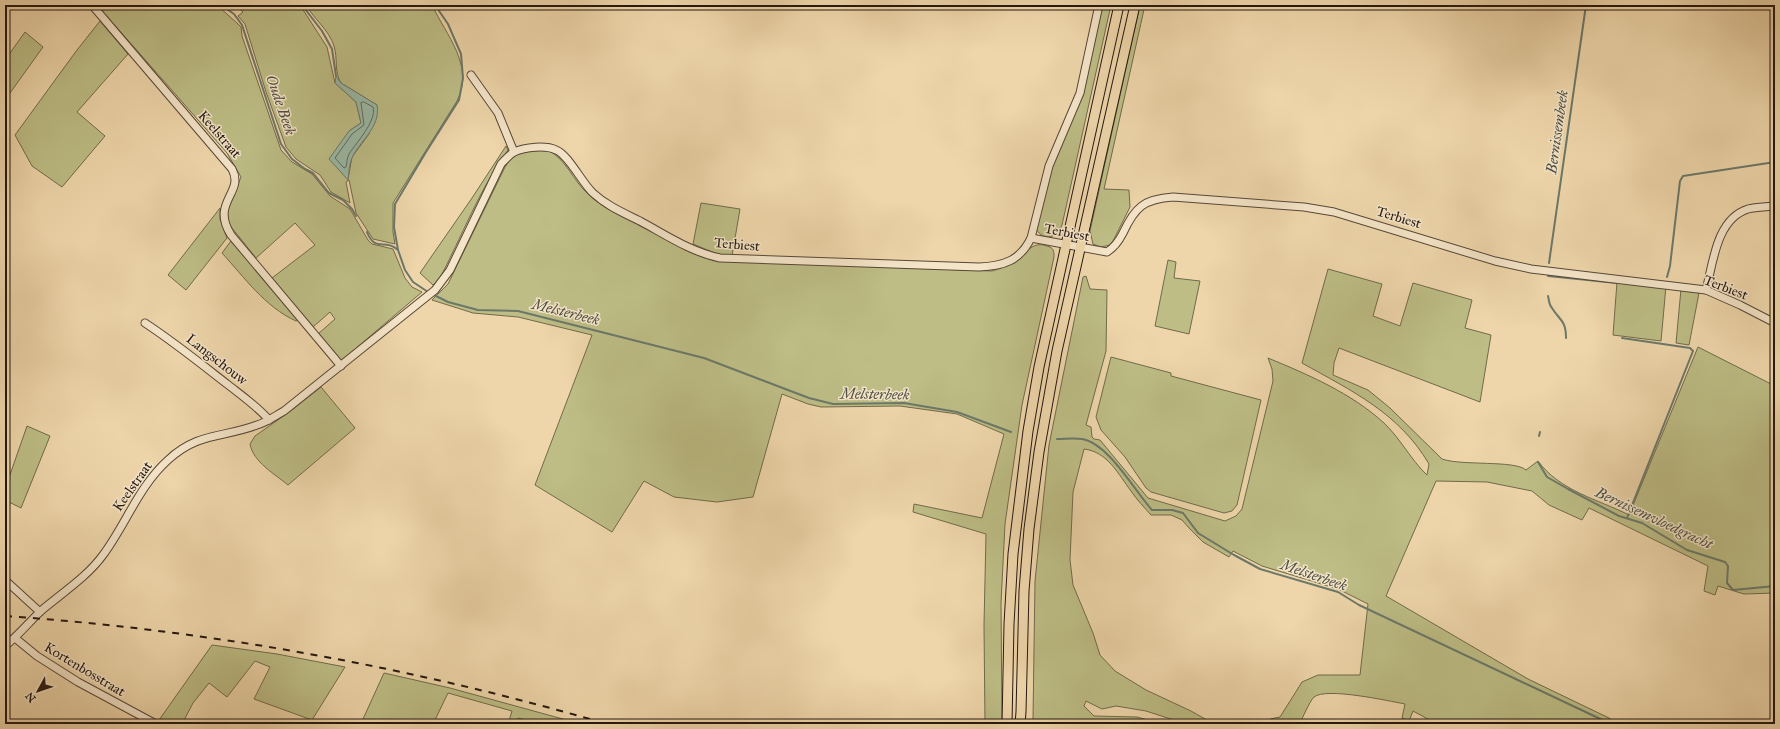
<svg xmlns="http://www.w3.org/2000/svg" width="1780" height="729" font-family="'IM FELL Great Primer',serif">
<rect width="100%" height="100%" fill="#eed6aa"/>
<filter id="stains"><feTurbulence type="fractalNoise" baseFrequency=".005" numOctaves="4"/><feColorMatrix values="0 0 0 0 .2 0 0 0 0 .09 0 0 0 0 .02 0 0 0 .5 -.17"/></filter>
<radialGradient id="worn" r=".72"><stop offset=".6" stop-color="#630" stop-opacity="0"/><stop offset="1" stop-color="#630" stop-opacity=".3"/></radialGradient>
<g fill="#bdbd85" stroke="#716a4b">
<path d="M97 5H217L238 24 241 27 242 36 281 150 292 162 312 174 330 196 350 209 368 240 372 244 393 249 405 278 412 287 422 292 341 361 318 334 335 319 330 312 313 327 272 278 315 245 295 223 256 258 228 223 227 212 241 177 227 153Z"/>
<path d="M235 5H300L327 47 335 83 356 102 361 123 349 131 341 171 348 179 352 157 369 134 377 105 341 83C334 72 338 59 334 46 329 30 314 19 306 5H432C446 35 475 66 457 101L393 203V232L395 244 373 239 356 213 349 180 346 182 350 203 331 192 320 175 296 159 286 147 266 92 245 24 238 16 243 12Z"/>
<path d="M1102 5H1111L1062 225C1057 238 1044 242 1036 229L1054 158 1076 111 1086 82Z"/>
<path d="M1140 5H1145L1104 189 1129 190 1130 207 1113 241 1110 245 1101 247 1093 244 1090 231Z"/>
<path d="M100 21 128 54 77 112 105 136 62 187 32 166 15 135 77 50Z"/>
<path d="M25 32 43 47 5 100V60Z"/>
<path d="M506 146 508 150C480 188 462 236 440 278L433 285 420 273 472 198Z"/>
<path d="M547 150C566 158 573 181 588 194 607 212 632 221 654 233 676 243 697 257 722 261L992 271C999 269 1006 267 1013 263 1024 256 1031 240 1047 246 1054 248 1054 251 1054 257L1022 405 1005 524 1001 603 1002 724H985L984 625 986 534 913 512 914 504 982 518 1004 434 957 414 900 406 821 407 808 404 782 394 753 497 717 502 674 497 644 481 612 532 535 485 592 335 518 317 473 313 432 300 448 284 505 167C518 148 525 152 547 150Z"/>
<path d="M701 203 740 209 732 256 717 254 693 244Z"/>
<path d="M220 208V219L227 238 186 290 168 275Z"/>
<path d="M231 241 298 320 296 321C265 307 244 277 222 253Z"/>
<path d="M1168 260 1176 262 1174 278 1200 281 1189 334 1155 326Z"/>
<path d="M1328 269 1382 284 1373 316 1400 326 1413 283 1472 300 1465 328 1491 335 1480 402 1339 348 1334 363 1333 375 1368 390 1390 408 1442 459C1462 466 1515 460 1526 470L1538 461C1560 491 1597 499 1629 515L1698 347 1775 386V593L1744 594 1718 586 1715 595 1704 591 1708 566 1589 508 1582 520 1549 505 1532 491 1487 482 1436 481 1386 596 1528 679 1609 718 1617 724H1437L1413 711 1409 721 1402 718 1405 704C1389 701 1326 687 1314 697 1309 702 1303 718 1299 724H1270V719L1280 717 1302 682 1318 675H1360L1368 604 1338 589 1262 566 1233 551 1229 557 1203 542 1190 529 1182 520 1171 515H1151C1144 507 1137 500 1131 491 1118 474 1108 452 1084 449L1073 492 1070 560 1073 585 1093 633 1100 655 1115 671 1146 690 1191 711 1214 724H1186L1146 711 1116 706 1102 709 1086 701 1084 706 1094 716 1137 717 1162 724H1036L1033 719 1035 581 1049 445 1083 277 1086 276 1090 289 1107 290 1106 351 1086 425 1091 427 1092 437 1094 439 1100 440 1148 498 1225 521 1236 516 1242 509 1273 381 1272 369 1268 358C1309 375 1351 393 1384 423 1400 438 1411 460 1427 475L1429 464C1399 413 1352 391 1302 363Z"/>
<path d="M1617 282 1666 286 1661 341 1613 335Z"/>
<path d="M1681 289 1699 293 1689 345 1676 343Z"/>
<path d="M1111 357 1171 373V376L1261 400 1237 505 1232 511 1224 513 1151 492 1146 488 1125 457 1101 430 1096 417Z"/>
<path d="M321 387 355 428 288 485C275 474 253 462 250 444L255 436 292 410Z"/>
<path d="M27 426 50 436 21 508 5 500V489Z"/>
<path d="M212 645 277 654 345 667 312 720 254 699 270 667 255 661 227 697 209 683 193 703 182 724H169L159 720Z"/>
<path d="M384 673 450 688 581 724H541L518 718 516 724H508L512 711 448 693 433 724H376L363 719Z"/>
</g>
<path fill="#9ab9a6" stroke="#6b786a" d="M336 76 341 83 377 105C381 128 359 141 352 158 349 164 349 173 348 180L329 159 349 131 361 123 356 102 335 83Z"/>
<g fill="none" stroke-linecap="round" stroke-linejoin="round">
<path stroke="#60685c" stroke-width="1" d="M364 102 373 107C377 121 356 143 349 154 347 158 347 163 346 167L344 168 335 158 352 134 364 125 361 103Z"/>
<g stroke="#6b786a" stroke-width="2">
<path d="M221 5 234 14 242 25 281 144 292 159 305 169 313 173 329 193 343 200 352 209 356 216"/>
<path d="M302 5 322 31 332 49 336 76"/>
<path d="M367 232C375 253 385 238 398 250"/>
<path d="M1549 263 1586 5"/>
<path d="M1548 276 1617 283"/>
<path d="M1667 277 1670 266 1680 181 1683 176 1775 162"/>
<path d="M428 292 413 282 405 270 398 250 394 227 395 204 426 152 459 100 463 78 461 54 448 24 435 5"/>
<path d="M432 294 448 302 478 310 518 311 704 358 809 398 833 404 904 403 957 412 1011 432"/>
<path d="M1548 296C1549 300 1549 305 1552 308 1560 321 1566 320 1566 338"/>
<path d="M1622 338 1690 348 1693 351 1627 518"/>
<path d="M1539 436 1540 432"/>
<path d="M1057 439C1065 439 1074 438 1082 439 1108 443 1134 490 1152 510H1172L1183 513 1198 533 1234 555 1260 569 1338 592 1359 605 1611 724"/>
<path d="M1538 462 1547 477 1568 489 1619 516 1642 523 1687 550 1725 562 1728 566 1727 583 1733 590 1775 586"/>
</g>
<g stroke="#574737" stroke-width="9">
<g id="minor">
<path d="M92 5 232 169C245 193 210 202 231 235L341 366"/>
<path d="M471 75 498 113 514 152"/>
<path d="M1031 238 1107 252C1115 247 1119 241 1123 233 1135 207 1144 199 1173 197L1304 207 1334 212 1495 261 1531 269 1706 290 1740 305 1775 323"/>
<path d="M1706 290C1713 264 1716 219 1748 209 1756 207 1766 207 1775 206"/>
<path d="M145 323C174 342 200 363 227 384 241 395 257 406 269 420"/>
<path d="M5 580 40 612"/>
<path d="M15 638 37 656 78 682 156 724"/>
<path d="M5 646C19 635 29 622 42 610 62 593 87 577 103 555 126 524 139 486 168 460 198 432 223 438 257 425 267 422 275 416 284 411L435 290 450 270 501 164C505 160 509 155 514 152 525 147 546 145 556 150 568 154 582 183 593 193 607 206 624 213 640 221 666 235 691 252 720 258L979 267C1003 266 1020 261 1031 238L1049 166 1080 93 1099 5"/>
</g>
</g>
<g stroke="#251711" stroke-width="11">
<g id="major">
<path d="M1007 724 1009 624 1013 554 1028 431 1039 367 1119 5"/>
<path d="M1020 724 1021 712 1024 591 1029 529 1039 452 1057 351 1135 5"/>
</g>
</g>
<use href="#minor" stroke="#f4e4c8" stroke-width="7"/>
<use href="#major" stroke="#eed6aa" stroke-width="9"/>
<path stroke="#251711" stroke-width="2" stroke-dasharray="7 7" stroke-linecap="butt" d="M5 616C208 630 412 667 607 724"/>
</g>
<g text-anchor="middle" stroke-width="3" stroke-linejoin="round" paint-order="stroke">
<g font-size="14" fill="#251711" stroke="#f4e4c8">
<text transform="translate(220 134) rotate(49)" y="5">Keelstraat</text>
<text transform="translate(1399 217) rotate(17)" y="5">Terbiest</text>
<text transform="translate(1067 232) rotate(11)" y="5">Terbiest</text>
<text transform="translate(737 244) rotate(5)" y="5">Terbiest</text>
<text transform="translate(1726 287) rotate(21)" y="5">Terbiest</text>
<text transform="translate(217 359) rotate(38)" y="5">Langschouw</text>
<text transform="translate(132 486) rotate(-55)" y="5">Keelstraat</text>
<text transform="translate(85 669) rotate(31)" y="5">Kortenbosstraat</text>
</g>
<g font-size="15" font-style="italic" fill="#4e5045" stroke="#f4e4c8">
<text transform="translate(281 105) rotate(71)" y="5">Oude Beek</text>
<text transform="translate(1557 132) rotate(-82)" y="5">Bernissembeek</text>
<text transform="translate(566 312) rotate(14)" y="5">Melsterbeek</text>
<text transform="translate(875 394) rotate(1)" y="5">Melsterbeek</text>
<text transform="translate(1654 518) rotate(25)" y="5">Bernissemvloedgracht</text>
<text transform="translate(1314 575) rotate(19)" y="5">Melsterbeek</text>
</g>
</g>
<rect width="1780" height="729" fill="none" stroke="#eed6aa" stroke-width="20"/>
<rect x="6" y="6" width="1768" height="717" fill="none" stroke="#251711" stroke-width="2"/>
<rect x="10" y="10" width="1760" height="709" fill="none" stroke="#251711"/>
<g transform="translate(38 691) rotate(230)" stroke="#f4e4c8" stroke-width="3" paint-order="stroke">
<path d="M0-3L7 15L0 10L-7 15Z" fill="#251711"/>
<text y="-6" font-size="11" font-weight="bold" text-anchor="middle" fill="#251711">N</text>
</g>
<rect width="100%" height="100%" filter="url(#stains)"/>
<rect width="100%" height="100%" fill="url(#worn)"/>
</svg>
